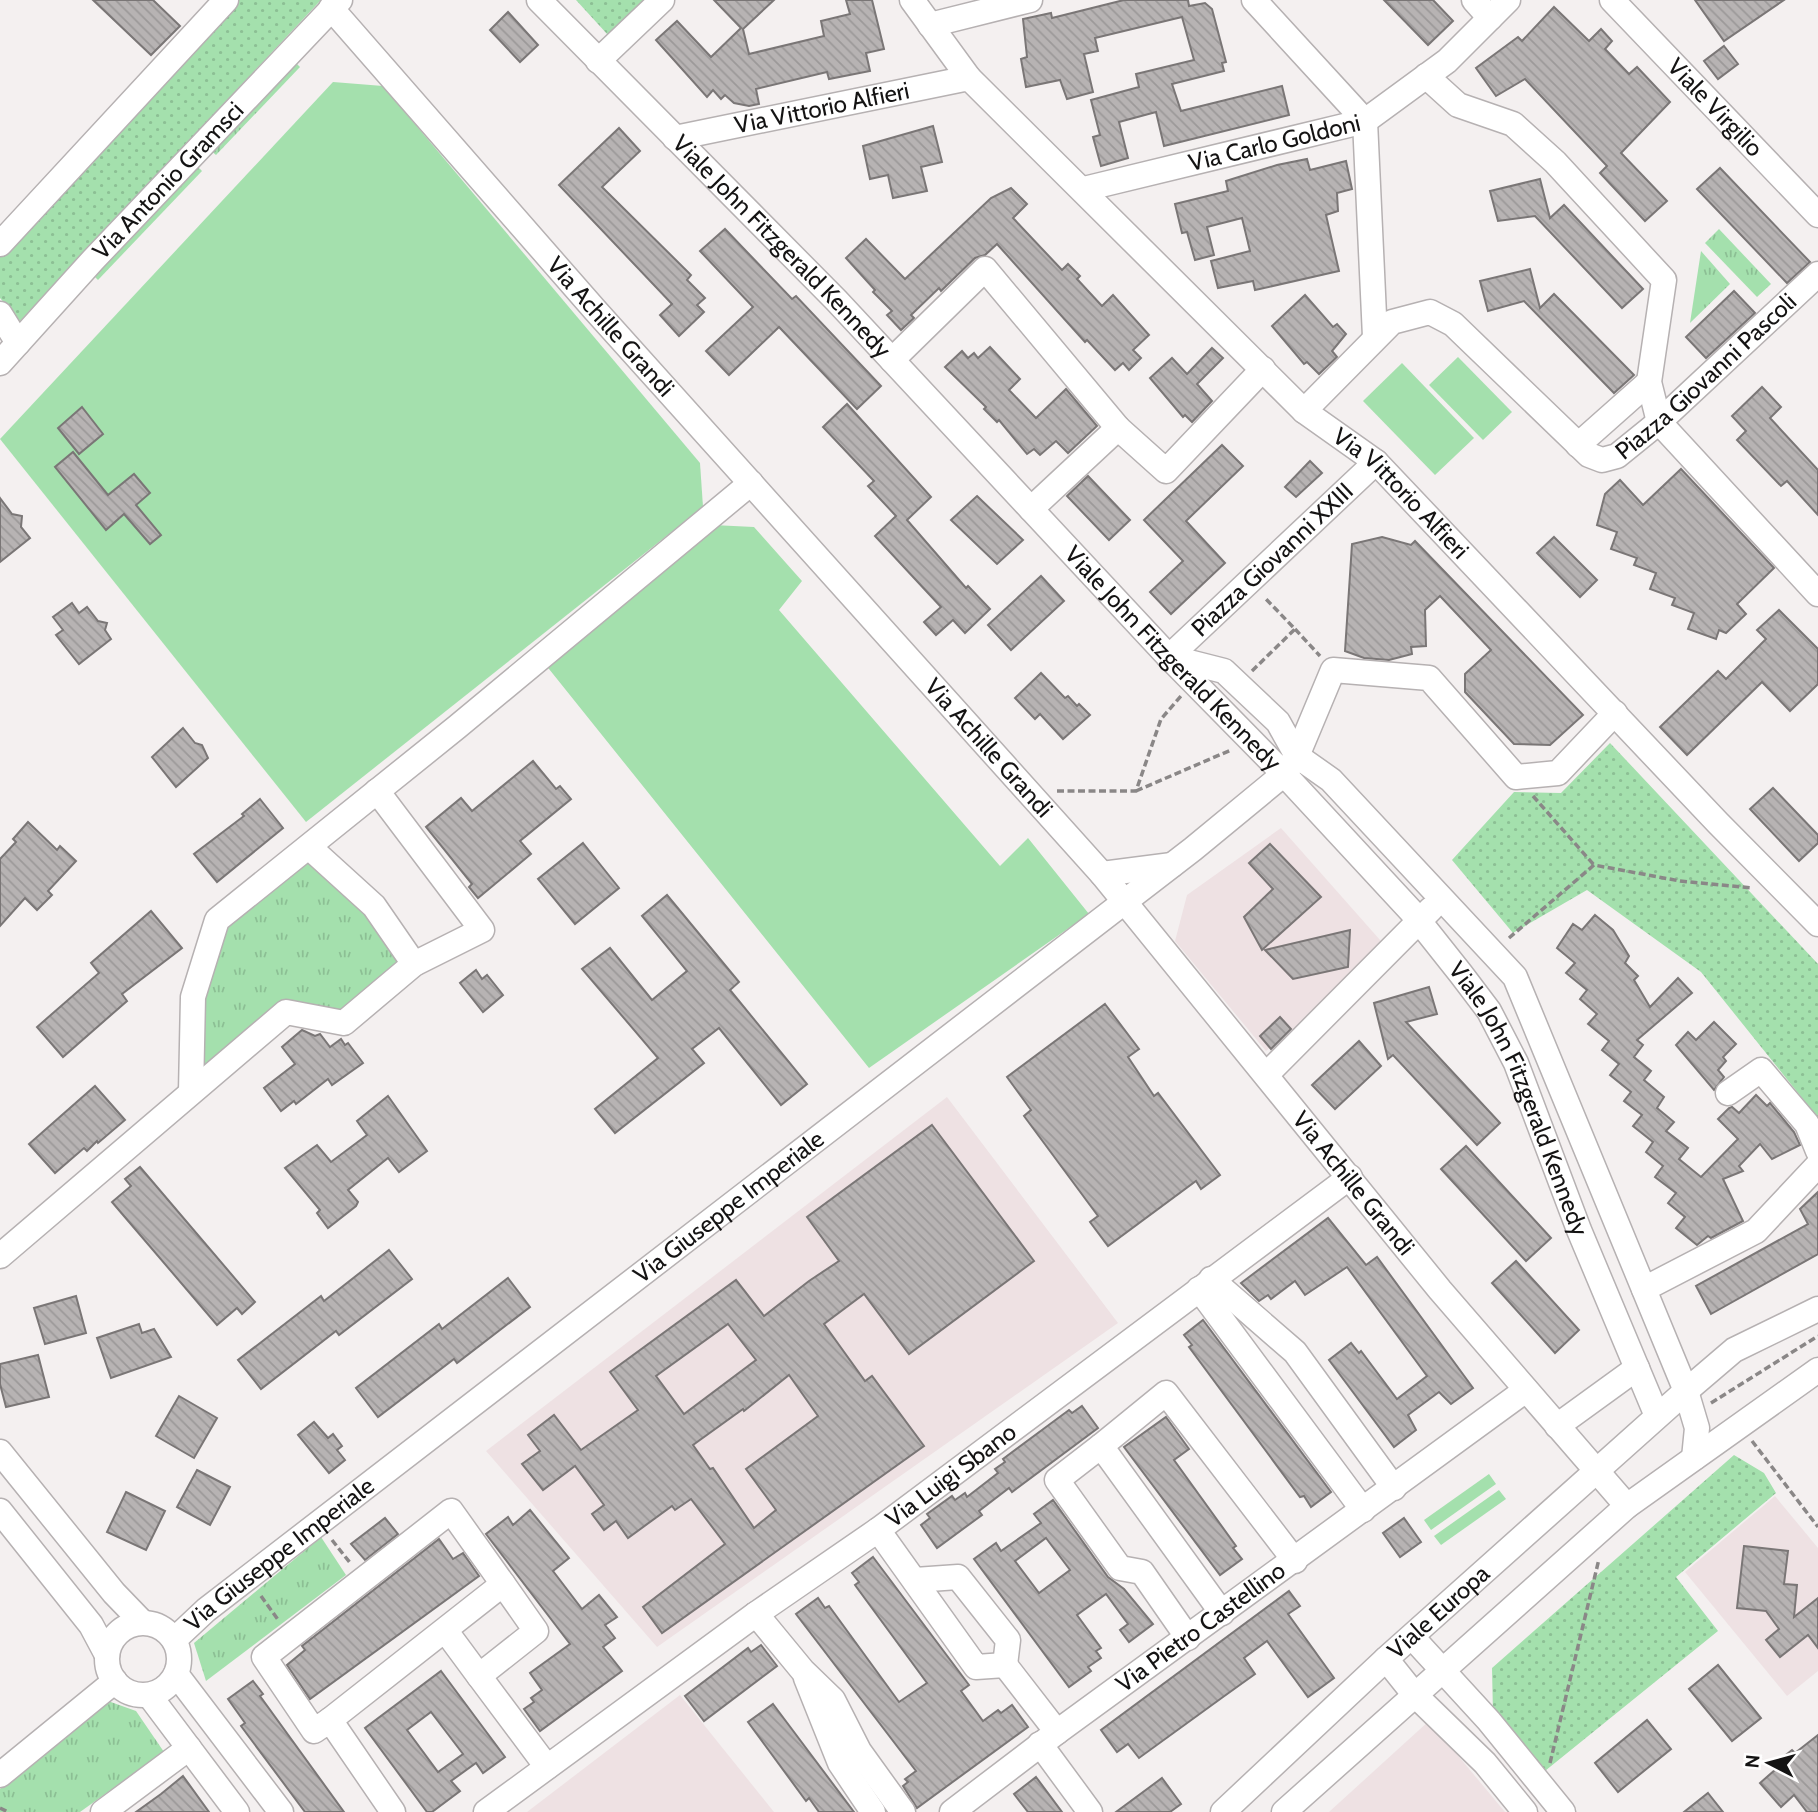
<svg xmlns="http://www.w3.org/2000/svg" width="1818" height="1812" font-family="Cabin,sans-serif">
<defs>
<pattern id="grass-tufts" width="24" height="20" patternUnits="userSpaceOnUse" patternTransform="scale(1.75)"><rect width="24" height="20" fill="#a4e0ad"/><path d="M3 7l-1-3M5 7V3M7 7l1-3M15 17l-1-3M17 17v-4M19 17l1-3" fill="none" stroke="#8cbf94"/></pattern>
<pattern id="park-dots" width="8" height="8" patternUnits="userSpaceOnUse" patternTransform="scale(1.75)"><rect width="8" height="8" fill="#a4e0ad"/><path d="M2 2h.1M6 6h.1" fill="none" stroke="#8cbf94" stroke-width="1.8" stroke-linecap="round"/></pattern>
<pattern id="building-back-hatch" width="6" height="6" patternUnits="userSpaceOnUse" patternTransform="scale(1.75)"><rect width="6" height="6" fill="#b7b3b3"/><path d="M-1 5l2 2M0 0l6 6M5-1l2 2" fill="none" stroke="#9c9999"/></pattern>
</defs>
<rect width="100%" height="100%" fill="#f4f0f0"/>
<g fill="#eee1e3">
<path d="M1281 828 1388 949 1266 1051 1175 941 1187 895Z"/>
<path d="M947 1097 1118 1323 657 1647 486 1451Z"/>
<path d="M1775 1496 1818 1548V1671L1787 1696 1685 1572Z"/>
<path d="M680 1695 774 1812H527Z"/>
<path d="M1429 1721 1505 1812H1329Z"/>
</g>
<g fill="url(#grass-tufts)">
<path d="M293 60 300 67 216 155 209 149Z"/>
<path d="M197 166 202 171 98 280 92 274Z"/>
<path d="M1719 229 1771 284 1757 297 1705 243Z"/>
<path d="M1701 251 1730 284 1690 323Z"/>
<path d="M309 847 374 906 409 968 344 1023 287 1000 200 1072 193 997 217 920Z"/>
<path d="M321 1537 346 1575 206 1681 194 1643Z"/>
<path d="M108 1701 136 1711 164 1752 80 1812H0V1789Z"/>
</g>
<g fill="url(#park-dots)">
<path d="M239 0H321L20 321 0 298V256Z"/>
<path d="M576 0H645L608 35Z"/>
<path d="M1610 743 1818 964V1118L1701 972 1587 890 1513 933 1452 860 1514 792 1561 793Z"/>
<path d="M1734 1455 1764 1473 1776 1493 1676 1577 1718 1631 1540 1775 1493 1715 1492 1668Z"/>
</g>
<g fill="#a4e0ad">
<path d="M333 82 383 86 700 463 703 507 306 822 0 439Z"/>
<path d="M1458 357 1512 412 1483 440 1429 385Z"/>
<path d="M1402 363 1474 438 1435 475 1363 401Z"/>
<path d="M713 525 754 527 802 581 779 610 1000 866 1028 838 1089 914 869 1068 545 664Z"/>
<path d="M1489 1474 1496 1484 1431 1530 1424 1520Z"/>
<path d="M1499 1490 1506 1499 1441 1545 1434 1536Z"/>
</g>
<g fill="url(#building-back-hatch)" stroke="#7a7676" stroke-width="2" fill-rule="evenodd">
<path d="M93 0H153L180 26 151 55Z"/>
<path d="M714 0H774L743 29 749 54 824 36 821 21 850 14 846 0H872L884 49 866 53 870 71 829 79 827 72 756 89 759 104 749 106 734 103 725 95 721 99 713 90 707 97 656 40 677 21 711 57 741 28Z"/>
<path d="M1124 0H1188L1189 6 1205 3 1212 9 1226 62 1222 63 1224 71 1172 84 1181 111 1282 86 1289 115 1164 146 1156 112 1119 122 1128 158 1101 166 1093 137 1100 135 1091 100 1139 87 1136 74 1194 60 1182 17 1095 38 1098 51 1084 54 1093 92 1067 99 1060 80 1026 87 1021 59 1027 57 1023 19 1051 13 1052 18Z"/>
<path d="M1384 0H1433L1453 21 1428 45Z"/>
<path d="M1695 0H1784L1724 41Z"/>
<path d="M1554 7 1589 41 1601 29 1612 41 1605 49 1629 74 1637 67 1670 102 1621 153 1667 201 1645 221 1600 173 1607 166 1525 79 1496 96 1476 68 1518 37 1522 41Z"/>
<path d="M508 12 538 45 520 62 490 30Z"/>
<path d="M1724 46 1738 64 1718 79 1704 61Z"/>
<path d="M933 126 942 162 921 167 927 191 893 198 888 175 870 179 863 146Z"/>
<path d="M619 128 640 151 602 187 691 275 687 280 705 298 697 305 704 312 679 336 660 315 672 304 559 185Z"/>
<path d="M1307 159 1310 170 1346 161 1352 189 1337 193 1338 211 1326 215 1339 271 1255 290 1253 281 1218 288 1211 261 1250 251 1242 218 1207 227 1214 255 1195 260 1187 232 1182 233 1175 204 1228 191 1226 181 1277 165Z"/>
<path d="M1720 168 1810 262 1787 283 1697 189Z"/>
<path d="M1540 179 1550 218 1564 205 1643 289 1622 308 1535 216 1498 221 1490 191Z"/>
<path d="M1011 188 1027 204 1013 218 1062 270 1068 264 1080 276 1077 279 1102 306 1113 295 1149 335 1133 350 1141 358 1129 370 1123 363 1115 370 1087 340 1085 342 997 244 985 255 975 258 941 291 939 288 911 315 914 318 901 330 887 315 892 311 873 292 875 290 846 258 866 239 905 279 991 198Z"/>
<path d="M725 229 792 299 796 296 881 386 857 409 779 327 729 375 706 351 753 307 700 251Z"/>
<path d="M1530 269 1540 308 1554 294 1634 375 1614 393 1524 301 1488 311 1480 281Z"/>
<path d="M1734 291 1755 313 1706 358 1686 337Z"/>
<path d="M1305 295 1333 327 1337 324 1346 334 1332 351 1337 357 1319 374 1307 362 1304 364 1272 326Z"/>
<path d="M990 347 1020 379 1009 390 1036 418 1066 389 1097 426 1068 453 1056 441 1040 455 1034 449 1027 454 999 420 997 422 984 409 986 407 945 367 962 351 968 358 974 353 978 358Z"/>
<path d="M1212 348 1223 358 1197 384 1212 401 1192 422 1185 415 1183 417 1150 378 1172 358 1187 374Z"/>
<path d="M1762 387 1781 407 1770 418 1818 470V515L1787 481 1781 486 1737 440 1746 431 1732 416Z"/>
<path d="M847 404 931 497 907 520 966 588 968 586 990 609 965 633 953 620 936 635 924 622 941 607 875 536 896 516 868 486 874 481 823 427Z"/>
<path d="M82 407 103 434 79 454 58 428Z"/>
<path d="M1222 445 1243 466 1186 521 1225 563 1171 614 1150 592 1183 561 1144 520Z"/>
<path d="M73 452 108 495 134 474 150 493 136 505 161 535 150 544 124 514 106 530 55 467Z"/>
<path d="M1310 461 1322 473 1296 497 1285 487Z"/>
<path d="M1681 469 1774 568 1737 604 1746 614 1726 633 1719 630 1716 639 1688 629 1694 613 1672 605 1675 598 1650 589 1656 573 1634 565 1637 558 1611 549 1617 532 1597 525 1605 494 1620 480 1643 505Z"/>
<path d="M1088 476 1130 520 1109 540 1067 496Z"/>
<path d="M977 496 1023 540 997 564 951 520Z"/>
<path d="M0 498 12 514 22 516 21 527 30 538 0 562Z"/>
<path d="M1382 537 1411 545 1415 541 1583 715 1550 745 1514 744 1465 692V674L1491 650 1440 596 1425 610 1426 646 1411 647 1412 654 1389 660 1364 658 1345 651 1352 544Z"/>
<path d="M1554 537 1597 580 1580 597 1537 553Z"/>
<path d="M1041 576 1064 601 1011 650 988 625Z"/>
<path d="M72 603 79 613 87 607 98 621 107 623 105 630 111 639 79 664 56 635 63 630 53 617Z"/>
<path d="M1779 610 1818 649V684L1790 711 1762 682 1687 755 1660 727 1718 671 1726 679 1766 639 1757 630Z"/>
<path d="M1041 673 1065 698 1068 696 1077 706 1079 704 1090 715 1063 739 1040 714 1035 719 1015 698Z"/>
<path d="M183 728 195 743 202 745 208 758 176 787 152 757Z"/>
<path d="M533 761 556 789 560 786 571 799 520 841 531 854 478 898 469 887 472 884 426 827 461 798 472 811Z"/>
<path d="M1773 788 1818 835V843L1799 861 1750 809Z"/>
<path d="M260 799 283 828 217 882 194 854 244 816 242 814Z"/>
<path d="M28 822 57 850 60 846 76 861 48 891 52 895 37 910 25 898 0 926V859L16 842 13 839Z"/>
<path d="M583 843 619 888 575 924 538 879Z"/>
<path d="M1270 844 1321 897 1262 950 1244 917 1273 889 1249 863Z"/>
<path d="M667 895 739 982 730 990 807 1084 781 1105 719 1028 692 1049 704 1063 615 1133 595 1109 658 1058 582 969 610 948 652 1000 687 971 642 916Z"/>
<path d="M151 911 182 948 122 994 127 1001 63 1057 37 1027 99 973 91 963Z"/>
<path d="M1595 915 1613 930 1629 956 1625 963 1638 976 1634 980 1650 1007 1678 978 1692 993 1637 1040 1643 1045 1634 1057 1651 1071 1644 1080 1664 1097 1657 1108 1674 1122 1666 1131 1688 1148 1679 1159 1701 1177 1738 1139 1718 1119 1729 1108 1732 1107 1739 1113 1756 1095 1767 1106 1770 1103 1794 1132 1800 1145 1772 1159 1760 1144 1739 1166 1743 1171 1723 1179 1743 1221 1711 1238 1708 1236 1697 1245 1676 1228 1685 1217 1668 1203 1676 1193 1655 1177 1663 1166 1646 1152 1653 1142 1633 1126 1642 1115 1624 1101 1631 1092 1610 1075 1619 1064 1602 1050 1609 1041 1588 1024 1597 1014 1580 999 1587 990 1566 973 1575 963 1557 948 1573 924 1582 930Z"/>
<path d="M1350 930 1348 967 1293 979 1265 950Z"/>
<path d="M476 970 482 979 487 975 503 995 483 1012 460 983Z"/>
<path d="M1429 987 1437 1014 1406 1022 1500 1123 1477 1145 1393 1055 1388 1059 1374 1003Z"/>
<path d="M1105 1004 1139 1049 1128 1057 1154 1096 1158 1093 1220 1175 1201 1189 1196 1181 1108 1246 1090 1222 1098 1216 1024 1116 1031 1110 1007 1077Z"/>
<path d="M1280 1017 1291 1029 1271 1049 1260 1036Z"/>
<path d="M1714 1022 1736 1044 1723 1057 1726 1061 1718 1070 1724 1077 1714 1090 1676 1045 1688 1032 1696 1040Z"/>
<path d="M302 1030 315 1036 320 1034 330 1047 341 1039 345 1045 348 1043 363 1063 332 1085 328 1079 296 1104 294 1101 281 1111 264 1088 295 1064 282 1047Z"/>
<path d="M1359 1041 1381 1066 1335 1109 1312 1085Z"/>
<path d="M95 1086 125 1120 98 1143 97 1141 87 1151 84 1148 55 1173 29 1144Z"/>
<path d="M388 1096 427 1151 399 1172 388 1158 348 1190 358 1202 356 1206 328 1228 317 1213 320 1210 285 1168 317 1145 331 1162 367 1135 357 1121Z"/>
<path d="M932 1125 1034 1261 909 1354 864 1294 824 1324 865 1381 872 1376 924 1446 662 1633 643 1607 725 1544 691 1499 675 1510 672 1506 628 1538 616 1521 604 1530 592 1514 604 1505 575 1466 543 1490 522 1464 540 1451 528 1435 554 1415 581 1450 638 1410 610 1372 736 1280 764 1316 809 1281 839 1261 807 1217ZM728 1324 756 1360 684 1414 656 1376ZM789 1375 818 1416 746 1469 776 1510 754 1528 713 1468 710 1469 693 1445 743 1409 744 1411Z"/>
<path d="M1466 1146 1551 1238 1526 1261 1441 1169Z"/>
<path d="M140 1167 255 1302 242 1314 237 1308 217 1325 112 1202 131 1186 125 1179Z"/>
<path d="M1818 1192V1254L1711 1314 1696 1286 1808 1224 1800 1209Z"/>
<path d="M1328 1218 1366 1265 1377 1257 1473 1388 1451 1404 1439 1392 1408 1415 1416 1430 1394 1447 1329 1360 1351 1343 1359 1353 1361 1351 1397 1399 1427 1376 1347 1267 1305 1295 1295 1281 1271 1299 1268 1295 1259 1301 1241 1283Z"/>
<path d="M389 1250 412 1279 339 1335 336 1331 261 1389 238 1360 321 1296 324 1301Z"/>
<path d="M1516 1261 1579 1330 1555 1353 1492 1283Z"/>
<path d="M508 1278 530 1307 457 1363 454 1359 378 1417 356 1388 439 1324 442 1329Z"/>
<path d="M76 1296 86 1333 45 1344 34 1308Z"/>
<path d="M1203 1320 1331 1492 1311 1507 1304 1496 1300 1497 1189 1347 1192 1345 1184 1335Z"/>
<path d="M139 1324 142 1333 154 1329 171 1357 111 1378 97 1338Z"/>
<path d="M38 1355 49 1397 6 1407 0 1384V1364Z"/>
<path d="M179 1396 217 1418 194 1458 156 1436Z"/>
<path d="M1082 1406 1098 1428 1012 1492 1009 1488 979 1511 982 1515 937 1548 921 1525 930 1518 927 1514 952 1496 955 1500 965 1493 967 1497 998 1473 995 1469 1005 1462 1003 1459 1069 1410 1072 1413Z"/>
<path d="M1166 1417 1189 1449 1174 1460 1236 1546 1233 1548 1242 1559 1220 1575 1124 1447Z"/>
<path d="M314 1422 328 1438 333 1434 342 1446 337 1450 345 1460 329 1473 298 1435Z"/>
<path d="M197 1470 230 1487 210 1525 177 1507Z"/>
<path d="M126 1492 165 1511 146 1550 107 1532Z"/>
<path d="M1053 1500 1108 1577 1124 1589 1153 1624 1129 1642 1120 1630 1128 1624 1106 1594 1077 1615 1101 1648 1096 1651 1101 1658 1088 1667 1091 1671 1069 1687 974 1559 996 1543 1001 1551 1041 1523 1034 1514ZM1046 1538 1070 1570 1039 1593 1015 1561Z"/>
<path d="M530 1510 569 1558 553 1571 582 1609 599 1595 617 1617 605 1625 615 1638 603 1647 622 1671 540 1731 524 1709 534 1702 531 1698 542 1690 530 1673 570 1644 486 1534 508 1517 513 1525Z"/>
<path d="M385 1518 398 1534 365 1560 351 1544Z"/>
<path d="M1404 1518 1421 1542 1400 1557 1383 1533Z"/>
<path d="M439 1539 453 1559 463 1553 479 1576 310 1699 287 1665 305 1650 302 1646Z"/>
<path d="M1744 1546 1788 1551 1784 1584 1797 1585 1794 1617 1818 1598V1648L1808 1635 1780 1657 1766 1640 1779 1629 1766 1611 1737 1608Z"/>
<path d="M873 1557 969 1685 961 1691 983 1721 998 1710 1001 1713 1012 1705 1028 1727 917 1808 903 1786 908 1782 905 1779 916 1771 796 1614 818 1598 825 1608 829 1606 899 1702 927 1683 855 1585 859 1582 852 1573Z"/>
<path d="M1289 1591 1300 1606 1288 1614 1334 1678 1308 1697 1267 1641 1244 1658 1255 1674 1223 1697 1139 1758 1128 1744 1117 1752 1101 1730Z"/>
<path d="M761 1645 777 1666 704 1721 685 1696 748 1648 751 1652Z"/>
<path d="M1718 1665 1761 1718 1732 1741 1689 1689Z"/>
<path d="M441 1671 505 1757 483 1773 476 1763 451 1781 460 1791 432 1812H427L365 1728ZM431 1712 463 1754 438 1772 407 1730Z"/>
<path d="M253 1681 263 1694 260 1696 344 1812H305L241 1726 245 1723 228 1699Z"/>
<path d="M773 1704 854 1812H819L809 1798 806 1801 748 1722Z"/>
<path d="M1647 1720 1671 1749 1618 1792 1595 1763Z"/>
<path d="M1818 1735V1812H1807L1794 1795 1781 1807 1760 1783 1776 1769 1773 1765 1792 1750 1795 1753Z"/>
<path d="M183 1776 209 1812H136L161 1794Z"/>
<path d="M1036 1777 1062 1812H1028L1014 1794Z"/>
<path d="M1162 1778 1181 1804 1170 1812H1116Z"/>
<path d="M1708 1793 1723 1812H1684Z"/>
</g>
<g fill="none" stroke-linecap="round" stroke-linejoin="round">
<g stroke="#b6b1b2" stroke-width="27">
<g id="minor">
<path id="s1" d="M539 0 836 300 1169 657 1284 774 1411 911 1461 974 1489 1011 1516 1063 1579 1230 1657 1416"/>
<path d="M912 0 969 78"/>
<path d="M1254 0 1365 121 1375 337"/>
<path d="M1474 0 1490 18"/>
<path id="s2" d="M1612 0 1818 215"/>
<path id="s3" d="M331 8 595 310 1102 874 1440 1290 1627 1506"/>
<path d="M930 25 1030 0"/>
<path d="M598 61 662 0"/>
<path d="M1426 76 1458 105 1513 124 1555 162 1664 280 1649 382 1659 422 1818 594"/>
<path id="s4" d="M675 138 969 78 1304 411 1376 462 1718 823 1818 924"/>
<path id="s5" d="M1084 189 1365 121 1447 61 1508 0"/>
<path d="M0 244 226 0"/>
<path d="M0 314 18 343"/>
<path d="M892 360 985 269 1118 428"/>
<path id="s6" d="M0 363 93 260 340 0"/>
<path id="s7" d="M1304 411 1392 322 1430 312 1453 324 1589 455 1602 460 1617 456 1659 422 1818 274"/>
<path d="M1578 445 1649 382"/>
<path d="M1031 509 1118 428 1166 471 1263 369"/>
<path d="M1169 657 1224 671 1278 722 1297 756 1331 780 1515 977 1686 1391 1697 1428 1694 1458"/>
<path id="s8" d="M1169 657 1376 462"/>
<path d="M309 847 374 906 414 964"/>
<path d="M1102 874 1172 865"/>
<path d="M1266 1075 1431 909"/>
<path d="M191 1092 193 997 217 920 457 727 751 483"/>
<path d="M1728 1093 1761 1070 1807 1124 1818 1151"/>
<path d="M0 1256 286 1012 344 1023 414 964 482 930 377 791"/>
<path d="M1211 1279 1295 1352 1394 1488"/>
<path d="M1199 1289 1363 1510"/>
<path d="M1644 1289 1756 1231 1818 1165"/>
<path d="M1557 1426 1637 1368"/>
<path d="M1101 1446 1166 1393 1295 1561"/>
<path d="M0 1452 114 1593 142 1622"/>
<path d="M0 1511 91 1625 107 1655"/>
<path d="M878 1530 976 1667 1005 1665"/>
<path d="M915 1580 958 1577 1008 1640 1005 1665"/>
<path d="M756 1614 803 1671 833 1700 859 1751 903 1812"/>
<circle cx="143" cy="1659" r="36"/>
<path d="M1412 1637 1489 1721 1563 1812"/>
<path d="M1188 1638 1142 1572 1120 1568 1057 1480 1101 1446 1222 1613"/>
<path id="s9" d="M174 1640 206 1610 1193 849 1284 774 1297 756 1333 670 1429 678 1516 777 1558 773 1615 713"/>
<path d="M1386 1659 1414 1694 1485 1763 1525 1812"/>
<path d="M1005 1665 1057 1732"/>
<path d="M176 1674 281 1812"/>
<path d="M479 1676 547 1767"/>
<path d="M806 1678 840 1763 873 1812"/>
<path d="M149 1695 237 1812"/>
<path d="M330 1720 503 1584 536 1631 479 1676 445 1630"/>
<path d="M1040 1744 1090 1812"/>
<path d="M0 1775 115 1681"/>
<path d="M103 1812 189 1748"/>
<path d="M393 1812 330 1720 314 1731 264 1657 451 1511 503 1584"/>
<path id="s10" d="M486 1812 756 1614 878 1530 1350 1177"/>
<path id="s11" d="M952 1812 1057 1732 1526 1390"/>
<path id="s12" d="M1223 1812 1386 1659 1686 1391 1734 1350 1818 1309"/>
<path d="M1284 1812 1627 1506 1818 1370"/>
</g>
</g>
<g stroke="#8a8787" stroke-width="3.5" stroke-dasharray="7 3.5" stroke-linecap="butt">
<path d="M1295 629 1320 656"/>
<path d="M1252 671 1295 629 1264 597"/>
<path d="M1057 791H1136L1161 719 1181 696"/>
<path d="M1136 791 1231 750"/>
<path d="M1533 796 1594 865"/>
<path d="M1509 938 1594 865 1680 881 1752 888"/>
<path d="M1711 1403 1818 1336"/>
<path d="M1752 1441 1818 1527"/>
<path d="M332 1540 351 1564"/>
<path d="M261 1596 279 1621"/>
<path d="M1550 1763 1599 1559"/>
<path d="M0 1808 8 1812"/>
</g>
<use href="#minor" stroke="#fff" stroke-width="24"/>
</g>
<g text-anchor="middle" stroke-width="7" stroke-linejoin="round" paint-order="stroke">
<g font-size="24" fill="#141313" stroke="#fffefe">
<text dy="8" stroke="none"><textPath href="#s2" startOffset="149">Viale Virgilio</textPath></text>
<text dy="8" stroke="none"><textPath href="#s4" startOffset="150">Via Vittorio Alfieri</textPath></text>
<text dy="8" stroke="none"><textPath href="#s5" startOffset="196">Via Carlo Goldoni</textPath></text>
<text dy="8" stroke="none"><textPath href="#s6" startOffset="248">Via Antonio Gramsci</textPath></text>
<text dy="8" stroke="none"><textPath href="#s1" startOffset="346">Viale John Fitzgerald Kennedy</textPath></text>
<text dy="8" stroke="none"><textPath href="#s3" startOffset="424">Via Achille Grandi</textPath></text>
<text dy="8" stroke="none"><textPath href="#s7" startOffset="528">Piazza Giovanni Pascoli</textPath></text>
<text dy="8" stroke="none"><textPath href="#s4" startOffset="900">Via Vittorio Alfieri</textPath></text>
<text dy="8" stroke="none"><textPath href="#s8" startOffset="142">Piazza Giovanni XXIII</textPath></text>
<text dy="8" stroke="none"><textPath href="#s1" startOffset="914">Viale John Fitzgerald Kennedy</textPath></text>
<text dy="8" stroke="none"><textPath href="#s3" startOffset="990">Via Achille Grandi</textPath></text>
<text dy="8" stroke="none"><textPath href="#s1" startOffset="1480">Viale John Fitzgerald Kennedy</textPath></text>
<text dy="8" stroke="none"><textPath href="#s3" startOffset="1558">Via Achille Grandi</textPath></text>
<text dy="8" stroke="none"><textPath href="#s9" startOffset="704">Via Giuseppe Imperiale</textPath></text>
<text dy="8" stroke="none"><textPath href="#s10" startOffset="574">Via Luigi Sbano</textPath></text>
<text dy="8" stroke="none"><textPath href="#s9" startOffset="136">Via Giuseppe Imperiale</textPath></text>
<text dy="8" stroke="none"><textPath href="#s12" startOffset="294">Viale Europa</textPath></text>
<text dy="8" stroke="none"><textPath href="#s11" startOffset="310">Via Pietro Castellino</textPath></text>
</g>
</g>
<g transform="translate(1769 1763) rotate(276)" stroke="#fffefe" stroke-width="5" paint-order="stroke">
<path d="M0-5L12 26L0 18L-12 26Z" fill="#141313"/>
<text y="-10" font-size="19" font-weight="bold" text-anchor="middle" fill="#141313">N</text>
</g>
</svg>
